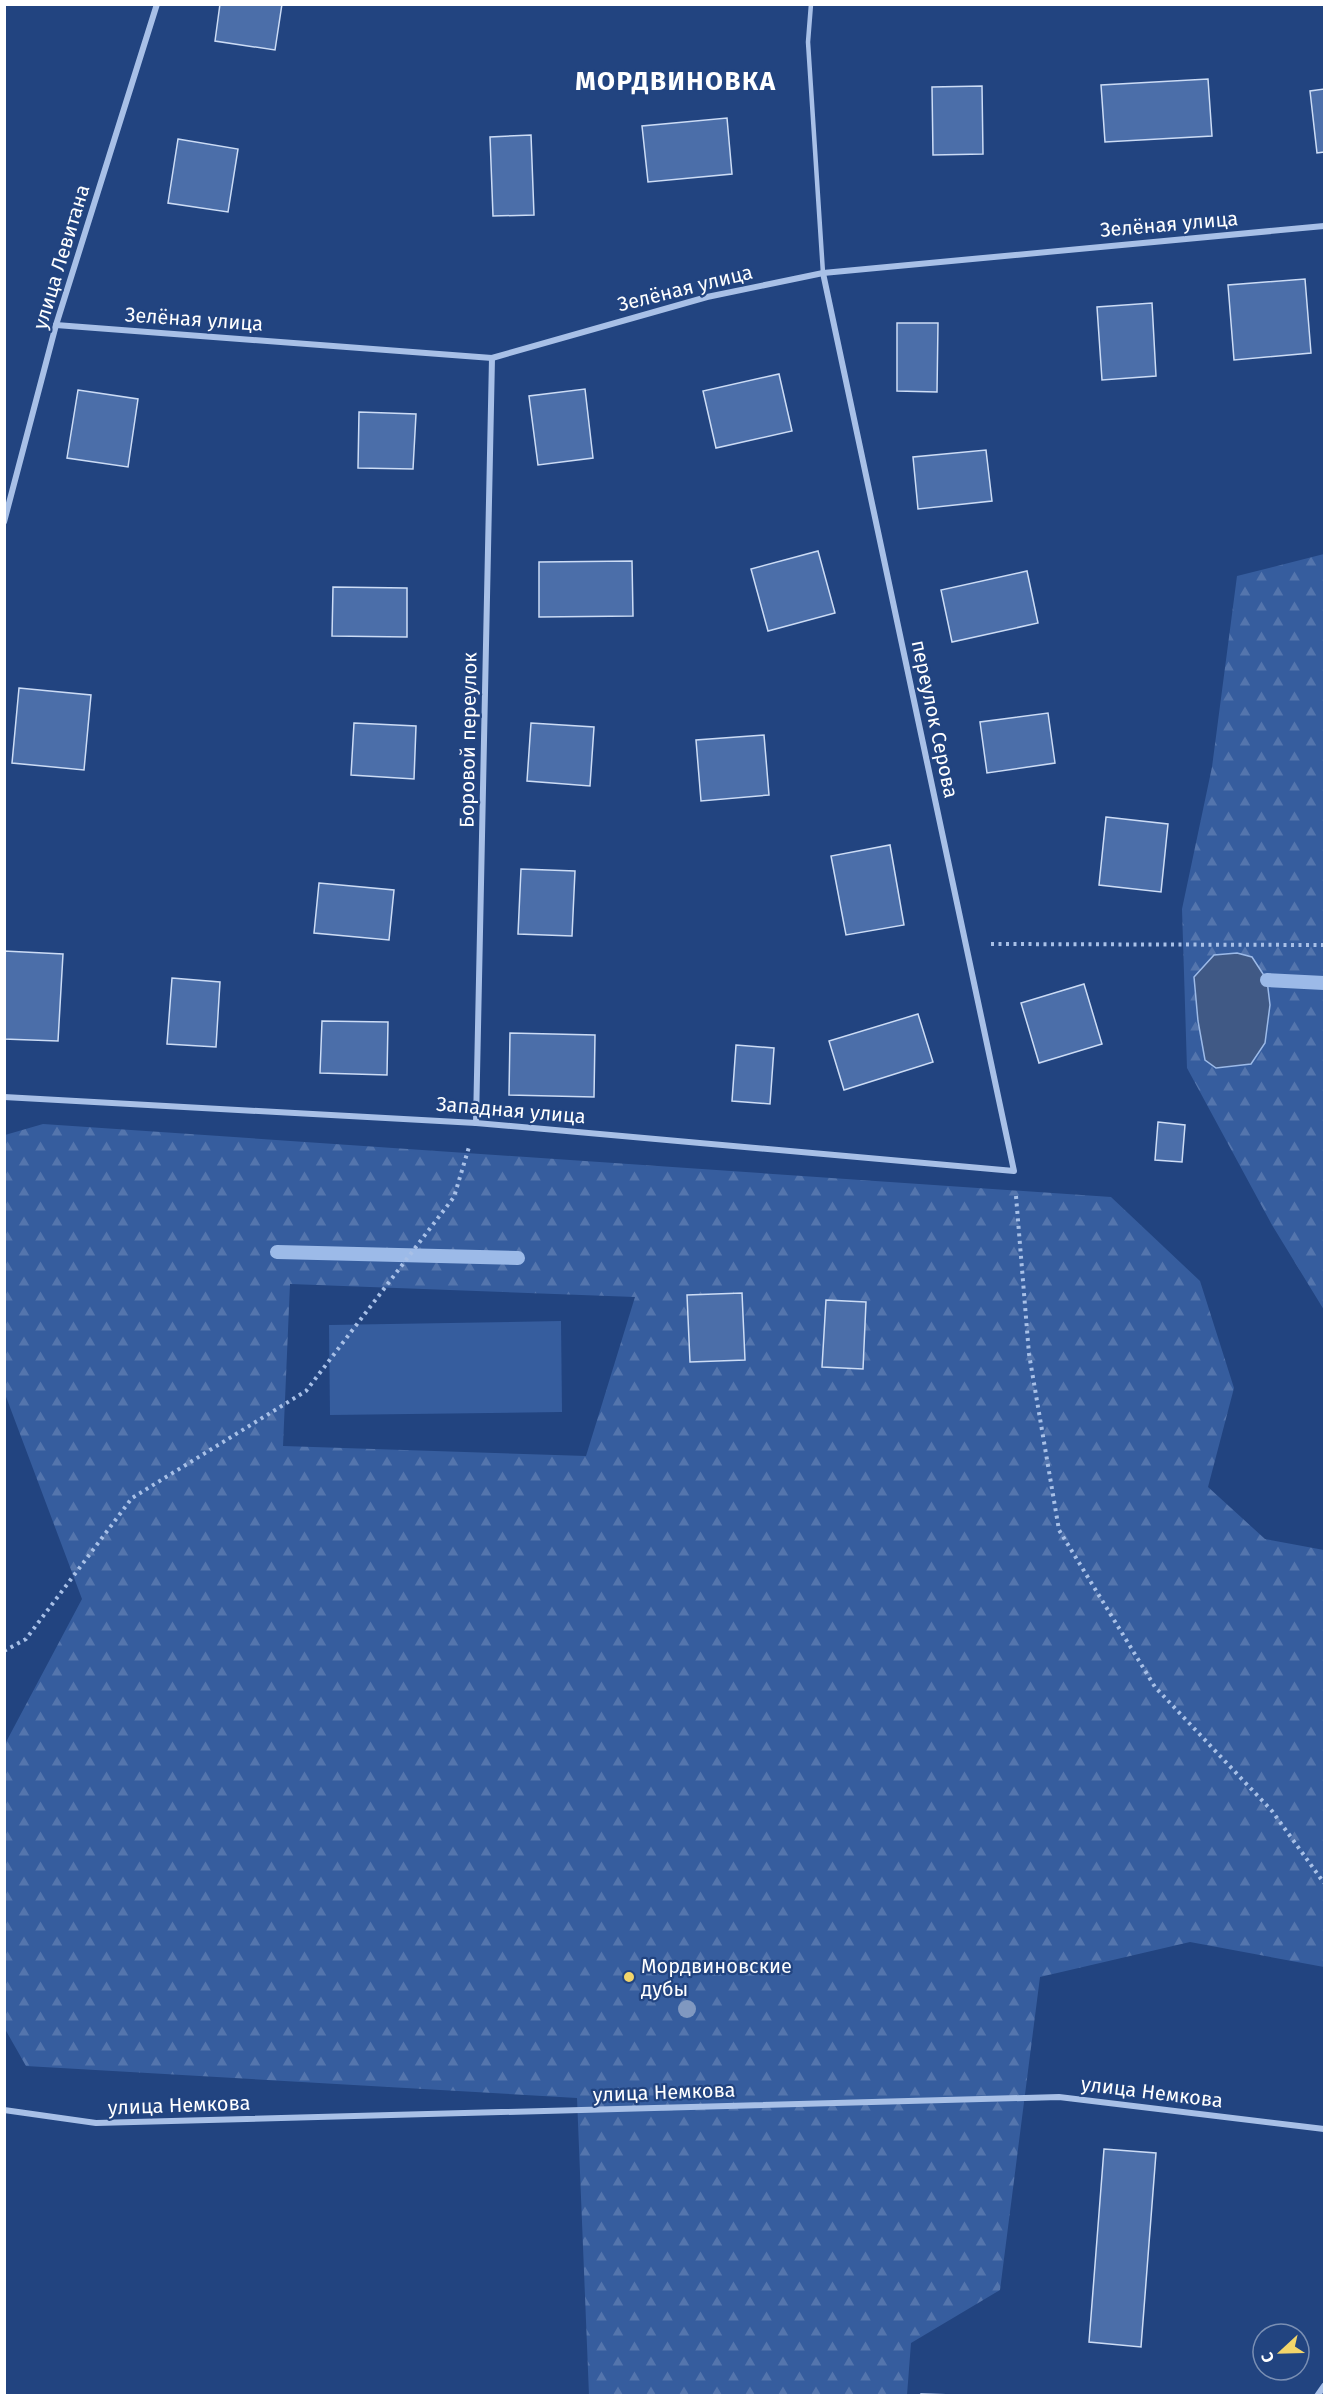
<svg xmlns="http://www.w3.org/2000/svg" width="1329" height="2400" font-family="'Fira Sans',sans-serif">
<defs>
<pattern id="forest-firs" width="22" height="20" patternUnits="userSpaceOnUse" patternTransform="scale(1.5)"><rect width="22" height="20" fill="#365d9e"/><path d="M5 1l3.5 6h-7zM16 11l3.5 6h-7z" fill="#5475ad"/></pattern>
</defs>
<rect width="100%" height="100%" fill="#224480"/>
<g fill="url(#forest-firs)" fill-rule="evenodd">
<path d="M1324 554V1310L1272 1225 1187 1068 1182 909 1212 767 1237 576Z"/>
<path d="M43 1124 1111 1197 1200 1281 1234 1388 1208 1487 1265 1539 1324 1550V1967L1190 1942 1040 1977 1000 2290 911 2343 907 2395H589L577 2098 26 2066 5 2029V1744L82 1599 5 1394V1135ZM290 1284 635 1297 586 1456 283 1446Z"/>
</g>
<path fill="#365d9e" d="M561 1321 562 1412 330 1415 329 1325Z"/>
<path fill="#405985" stroke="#9cbae8" stroke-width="1.5" d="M1237 953 1252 957 1267 980 1270 1005 1265 1043 1251 1064 1216 1068 1205 1060 1198 1021 1194 977 1214 955Z"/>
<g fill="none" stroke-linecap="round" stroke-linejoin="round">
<g stroke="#9cbae8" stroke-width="14">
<path d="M1267 980 1324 983"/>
<path d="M277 1252 518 1258"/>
</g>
</g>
<g fill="#4b6ea9" stroke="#ccdcf5" stroke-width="1.5">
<path d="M220 4H282L275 50 215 41Z"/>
<path d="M1208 79 1212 136 1105 142 1101 85Z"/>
<path d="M982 86 983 154 933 155 932 87Z"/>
<path d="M1324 89V152L1317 153 1310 91Z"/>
<path d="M727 118 732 174 648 182 642 126Z"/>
<path d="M531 135 534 215 493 216 490 137Z"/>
<path d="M178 139 238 149 228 212 168 203Z"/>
<path d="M1305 279 1311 353 1234 360 1228 285Z"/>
<path d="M1152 303 1156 376 1102 380 1097 307Z"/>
<path d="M897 323H938L937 392 897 391Z"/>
<path d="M779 374 792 431 716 448 703 391Z"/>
<path d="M585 389 593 458 538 465 529 396Z"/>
<path d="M78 390 138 399 128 467 67 458Z"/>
<path d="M359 412 416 414 413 469 358 468Z"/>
<path d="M986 450 992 501 918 509 913 457Z"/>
<path d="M818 551 835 613 768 631 751 569Z"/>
<path d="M632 561 633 616 539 617V562Z"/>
<path d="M1027 571 1038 623 952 642 941 590Z"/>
<path d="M333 587 407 588V637L332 636Z"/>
<path d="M19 688 91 695 84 770 12 763Z"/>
<path d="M1048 713 1055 763 987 773 980 722Z"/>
<path d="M354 723 416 726 414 779 351 775Z"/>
<path d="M531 723 594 727 590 786 527 781Z"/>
<path d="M764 735 769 795 701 801 696 740Z"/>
<path d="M1106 817 1168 824 1161 892 1099 885Z"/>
<path d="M890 845 904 925 846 935 831 856Z"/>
<path d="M521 869 575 871 572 936 518 934Z"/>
<path d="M319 883 394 890 389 940 314 933Z"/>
<path d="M4 951 63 954 58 1041 4 1039Z"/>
<path d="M172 978 220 982 216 1047 167 1044Z"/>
<path d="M1084 984 1102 1044 1039 1063 1021 1003Z"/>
<path d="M918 1014 933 1062 844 1090 829 1041Z"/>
<path d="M322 1021 388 1022 387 1075 320 1073Z"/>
<path d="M510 1033 595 1035 594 1097 509 1095Z"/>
<path d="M736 1045 774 1048 770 1104 732 1101Z"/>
<path d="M1158 1122 1185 1125 1182 1162 1155 1160Z"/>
<path d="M742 1293 745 1360 690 1362 687 1295Z"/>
<path d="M826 1300 866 1302 863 1369 822 1367Z"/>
<path d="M1104 2149 1156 2153 1141 2347 1089 2342Z"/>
<path d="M921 2394 987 2396H921Z"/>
</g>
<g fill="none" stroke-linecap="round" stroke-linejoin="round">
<g stroke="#a8c0e7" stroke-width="4" stroke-dasharray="3 4.5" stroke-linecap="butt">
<path d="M991 944 1324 945"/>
<path d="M1016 1196 1029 1354 1059 1530 1155 1687 1272 1811 1324 1883"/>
<path d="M4 1651 26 1639 132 1498 306 1391 454 1197 469 1147"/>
</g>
<path stroke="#a8c0e7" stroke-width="4.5" d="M811 4 808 42 823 273"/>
<g stroke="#a8c0e7" stroke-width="6">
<path d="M56 325 492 358 707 297 823 273 1324 226"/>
<path d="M4 522 56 325 157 4"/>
<path d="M4 1097 476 1123 1014 1171 823 273"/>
<path d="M476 1123 492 358"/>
<path d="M4 2110 96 2123 1059 2097 1324 2129"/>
<path d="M1317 2396 1324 2386"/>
</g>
</g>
<circle fill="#8098c0" cx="687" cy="2009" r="9"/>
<circle fill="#f3d56a" stroke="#224480" stroke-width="2" cx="629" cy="1977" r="6"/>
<g text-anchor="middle" stroke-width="4.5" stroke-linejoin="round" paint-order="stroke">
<g font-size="20" fill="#fff" stroke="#224480">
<text transform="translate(1169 224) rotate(-5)" y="7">Зелёная улица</text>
<text transform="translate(61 257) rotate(-73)" y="7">улица Левитана</text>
<text transform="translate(685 288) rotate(-14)" y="7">Зелёная улица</text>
<text transform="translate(194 319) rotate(4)" y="7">Зелёная улица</text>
<text transform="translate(935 719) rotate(78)" y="7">переулок Серова</text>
<text transform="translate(468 740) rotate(-89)" y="7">Боровой переулок</text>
<text transform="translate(511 1110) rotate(5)" y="7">Западная улица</text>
<text transform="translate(664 2092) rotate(-2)" y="7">улица Немкова</text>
<text transform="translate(1152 2092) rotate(7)" y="7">улица Немкова</text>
<text transform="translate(179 2105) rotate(-2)" y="7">улица Немкова</text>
</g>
<g font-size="20" fill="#fff" stroke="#224480" text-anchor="start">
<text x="641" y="1973">Мордвиновские<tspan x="641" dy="23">дубы</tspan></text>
</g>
<g font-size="26" font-weight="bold" letter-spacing="1.5" fill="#fff" stroke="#224480">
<text x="676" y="90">МОРДВИНОВКА</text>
</g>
</g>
<rect width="1329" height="2400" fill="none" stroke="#ffffff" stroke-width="12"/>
<g transform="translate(1281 2352) rotate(248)"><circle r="28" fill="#224480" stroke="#7a8fb3" stroke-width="1.5"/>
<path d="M0-4.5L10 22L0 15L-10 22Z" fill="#f3d56a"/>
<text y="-9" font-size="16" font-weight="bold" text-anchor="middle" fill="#ffffff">С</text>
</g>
</svg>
